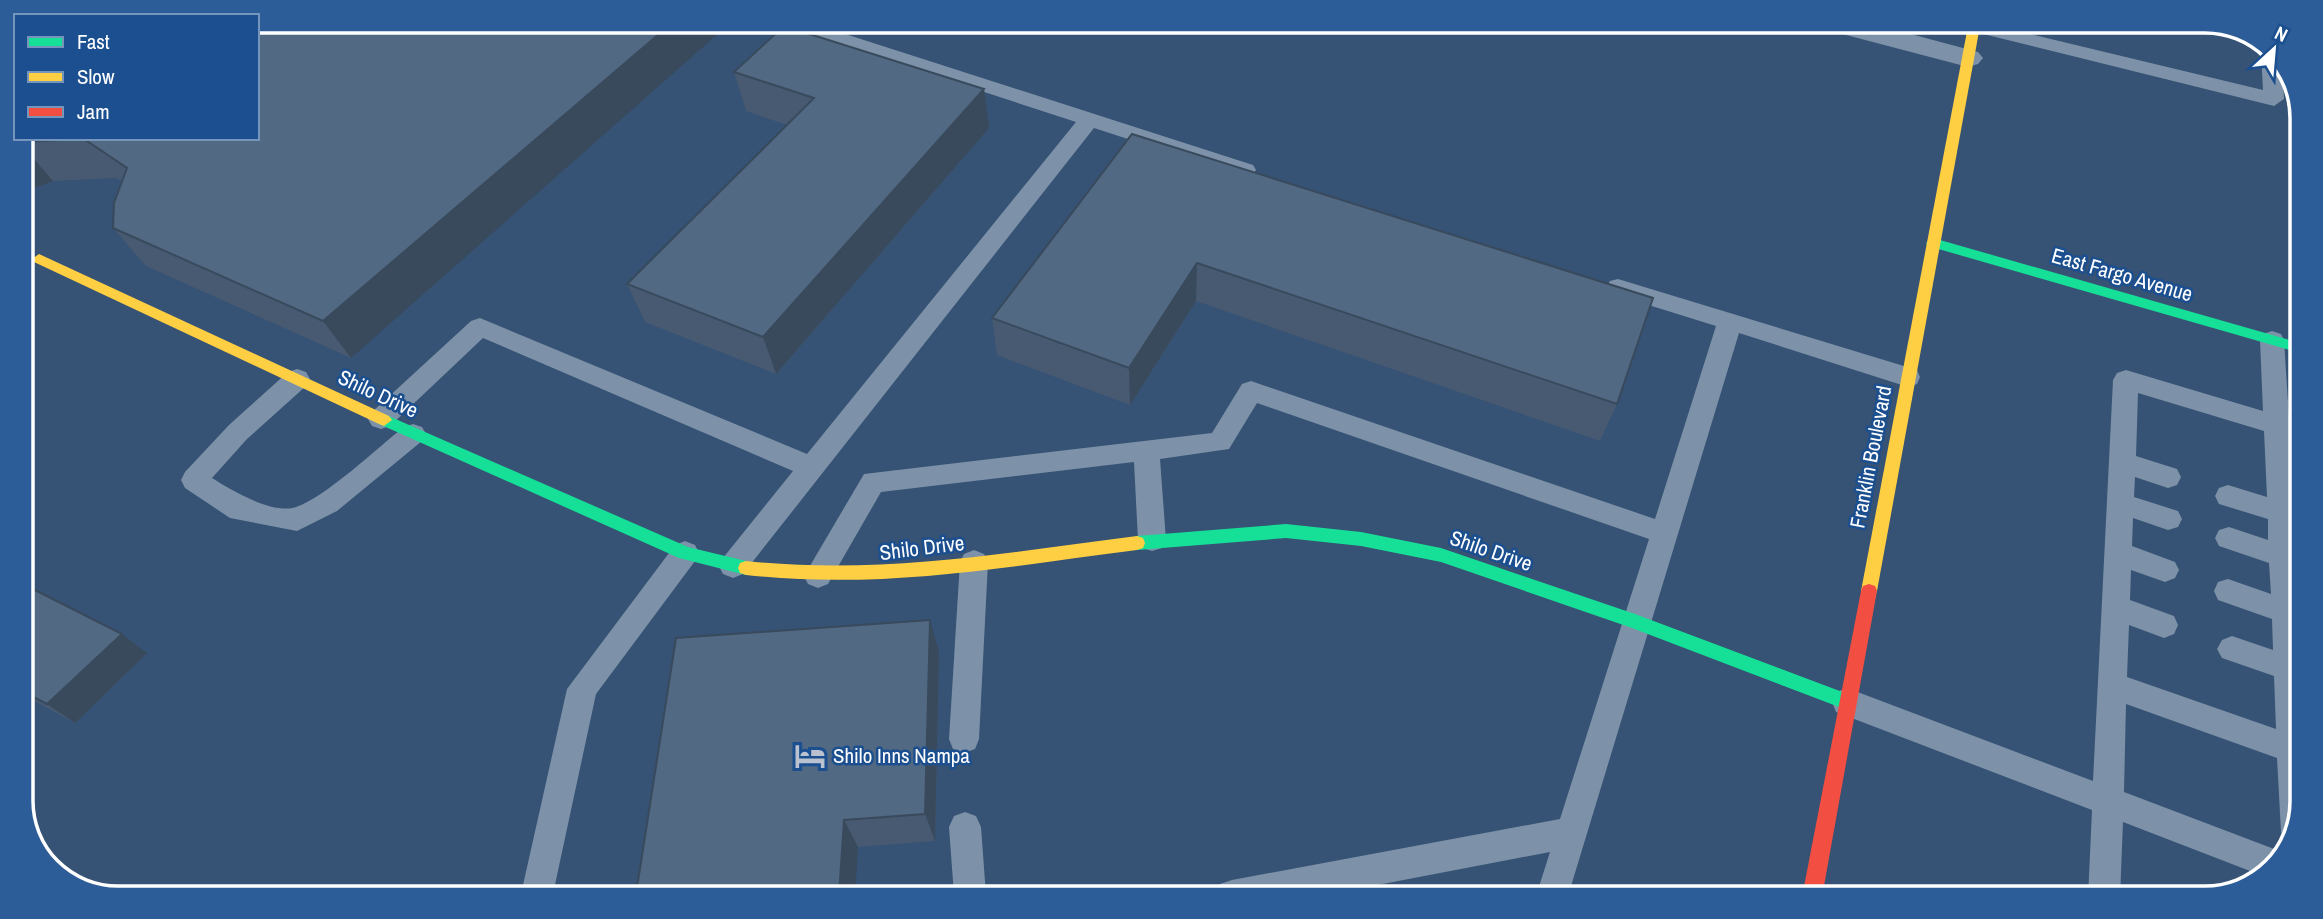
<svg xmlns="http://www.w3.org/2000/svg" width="2323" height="919" font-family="'Archivo Narrow',sans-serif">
<rect width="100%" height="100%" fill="#365274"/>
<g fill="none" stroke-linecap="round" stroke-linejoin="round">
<g fill="#7d92a8" fill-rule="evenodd">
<path d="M782 23H811L1253 165 1256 170 1253 175 1245 177 1094 128 743 574 733 578 723 574 719 566 723 558 793 471 483 338 390 426 381 429 372 426 368 419 372 412 471 321 480 318 807 454 1076 122 785 27Z"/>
<path d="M1964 26H1997L2263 90 2261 52 2265 47 2282 59 2284 99 2274 106 1967 30Z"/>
<path d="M1618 279 1917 370 1920 377 1917 384 1908 387 1739 333 1568 896H1536L1550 852 1320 896H1216L1220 884 1232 880 1560 819 1649 539 1257 403 1229 449 1160 459 1166 540 1162 548 1152 551 1142 548 1138 540 1134 462 881 492 828 584 818 588 808 584 804 576 864 474 1212 433 1242 384 1251 381 1655 519 1716 326 1610 293 1606 287 1610 281Z"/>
<path d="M2272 331 2281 334 2284 340 2289 418 2300 422 2299 442 2290 439 2298 585 2297 832 2286 843 2281 832 2277 758 2126 704 2124 792 2282 852 2263 876 2123 822 2120 898H2088L2092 810 1836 712 1832 702 1836 692 1847 688 2093 781 2113 380 2117 373 2126 370 2263 411 2260 340 2263 334ZM2138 393 2264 431 2267 497 2228 485 2219 488 2215 496 2219 504 2268 519V540L2229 527 2219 530 2215 538 2219 546 2269 563 2271 594 2228 579 2218 582 2214 591 2218 600 2272 619 2273 650 2232 636 2222 640 2217 649 2222 658 2274 676 2276 729 2127 677 2129 625 2164 638 2174 634 2178 625 2174 616 2130 600 2131 570 2165 582 2175 578 2179 570 2175 562 2132 546 2133 518 2168 530 2178 527 2182 519 2178 511 2134 497 2135 477 2168 488 2177 485 2181 477 2177 469 2136 456Z"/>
<path d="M297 369 306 372 310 379 306 386 247 439 212 478C231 490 273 515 296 507 326 497 377 448 404 427L413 424 422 427 426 434 422 441 337 511 297 531 230 518 185 488 181 480 185 472 229 425 288 372Z"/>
<path d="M685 541 695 545 699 553 695 561 596 694 553 894H521L567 689 675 545Z"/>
<path d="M974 550 984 554 988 562 979 739 975 749 964 753 953 749 949 739 960 562 964 554Z"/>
<path d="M965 812 976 816 981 827 986 895H954L949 827 954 816Z"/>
</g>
<path fill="#7d92a8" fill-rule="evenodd" d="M1827 25H1877L1978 52 1983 58 1978 64 1968 67 1831 31Z"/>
<g fill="#16e098" fill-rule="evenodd">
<path d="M1933 238 2300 343V353L1928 246 1926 243Z"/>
<path d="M384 414 688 547 746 561 752 563 754 568 752 573 746 575 679 558 379 424 376 420Z"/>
<path d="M1286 524 1361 532 1441 548 1635 614 1853 696 1856 702 1853 708 1847 710 1632 628 1441 562 1361 546 1286 538 1137 550 1131 548 1129 543 1131 538 1137 536Z"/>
</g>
<g fill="#ffcf43" fill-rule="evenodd">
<path d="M1968 26H1980L1877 591 1875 596 1869 598 1863 596 1861 591Z"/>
<path d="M39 254 389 416 392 420 384 426 379 424 34 262 32 259Z"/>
<path d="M1137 536 1143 538 1145 543 1143 548 1137 550C1003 567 882 590 746 575L740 573 738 568 740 563 746 561C881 575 1004 553 1137 536Z"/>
</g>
<path fill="#f24e42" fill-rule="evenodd" d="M1869 584 1875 586 1877 591 1822 897H1802L1861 591 1863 586Z"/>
</g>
<g fill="#475a72">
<path d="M734 72 984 89 989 128 776 374 645 322 627 284 787 125 746 111Z"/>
<path d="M1132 134 1617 404 1600 441 1196 301 1130 405 997 355 992 318Z"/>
<path d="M21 138H257L351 358 146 266 113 228 122 181 116 178 53 181 21 193Z"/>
<path d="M21 583 147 653 75 723 21 694Z"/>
<path d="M939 652 935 841 858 847 636 894Z"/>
</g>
<g fill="#394a5c">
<path d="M673 22 730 23 351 358 323 321Z"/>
<path d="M984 89 989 128 776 374 763 337Z"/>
<path d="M21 144 53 181 21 193Z"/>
<path d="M1197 263 1196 301 1130 405 1129 368Z"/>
<path d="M930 620 939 652 935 841 925 814Z"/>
<path d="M122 634 147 653 75 723 47 704Z"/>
<path d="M844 820 858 847 855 895H839Z"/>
</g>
<g fill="#526984" stroke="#394a5c" stroke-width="2">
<path d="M257 21 673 22 323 321 113 228 114 203 127 168 84 139 21 142V138H257Z"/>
<path d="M784 26 984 89 763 337 627 284 814 98 734 72Z"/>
<path d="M1132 134 1653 298 1617 404 1197 263 1129 368 992 318Z"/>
<path d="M21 583 122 634 47 704 21 691Z"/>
<path d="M930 620 925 814 844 820 839 895 636 894 676 638Z"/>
</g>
<defs>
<g id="hotel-bare" transform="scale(2.415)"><path d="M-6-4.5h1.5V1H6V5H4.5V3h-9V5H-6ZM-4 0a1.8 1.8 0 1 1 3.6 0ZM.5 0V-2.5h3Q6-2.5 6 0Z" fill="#b9c2ce" stroke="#1b4f8f" stroke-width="2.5" paint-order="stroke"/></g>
</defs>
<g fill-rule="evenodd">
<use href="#hotel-bare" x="810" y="756"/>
</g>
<g text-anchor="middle" stroke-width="5" stroke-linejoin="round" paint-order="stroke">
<g font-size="21" fill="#fff" stroke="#1b4f8f">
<text transform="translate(2122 275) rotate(16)" y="7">East Fargo Avenue</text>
<text transform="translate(378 394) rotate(25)" y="7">Shilo Drive</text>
<text transform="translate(1871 457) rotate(-79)" y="7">Franklin Boulevard</text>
<text transform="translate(922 548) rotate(-7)" y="7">Shilo Drive</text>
<text transform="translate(1491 551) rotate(19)" y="7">Shilo Drive</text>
</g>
<g font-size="21" fill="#fff" stroke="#1b4f8f" text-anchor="start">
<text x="833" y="763">Shilo Inns Nampa</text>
</g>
</g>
<path d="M0 0H2323V919H0ZM118 33H2205A85 85 0 0 1 2290 118V801A85 85 0 0 1 2205 886H118A85 85 0 0 1 33 801V118A85 85 0 0 1 118 33Z" fill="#2d5d98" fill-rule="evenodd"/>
<path fill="none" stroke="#fff" stroke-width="3.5" d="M118 33H2205A85 85 0 0 1 2290 118V801A85 85 0 0 1 2205 886H118A85 85 0 0 1 33 801V118A85 85 0 0 1 118 33Z"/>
<rect x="14" y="14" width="245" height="126" fill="#1b4f8f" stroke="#7695bc" stroke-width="2"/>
<rect x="28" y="37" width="35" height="10" fill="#16e098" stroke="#7695bc" stroke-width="2"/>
<text x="77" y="49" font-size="21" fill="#ffffff">Fast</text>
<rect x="28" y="72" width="35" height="10" fill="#ffcf43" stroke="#7695bc" stroke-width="2"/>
<text x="77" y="84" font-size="21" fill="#ffffff">Slow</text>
<rect x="28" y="107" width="35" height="10" fill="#f24e42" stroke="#7695bc" stroke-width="2"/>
<text x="77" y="119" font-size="21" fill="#ffffff">Jam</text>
<g transform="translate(2274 49) rotate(26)" stroke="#1b4f8f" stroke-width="5" paint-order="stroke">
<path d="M0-5L12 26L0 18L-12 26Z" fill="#ffffff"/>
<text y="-10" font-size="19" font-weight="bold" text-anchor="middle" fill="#ffffff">N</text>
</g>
</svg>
